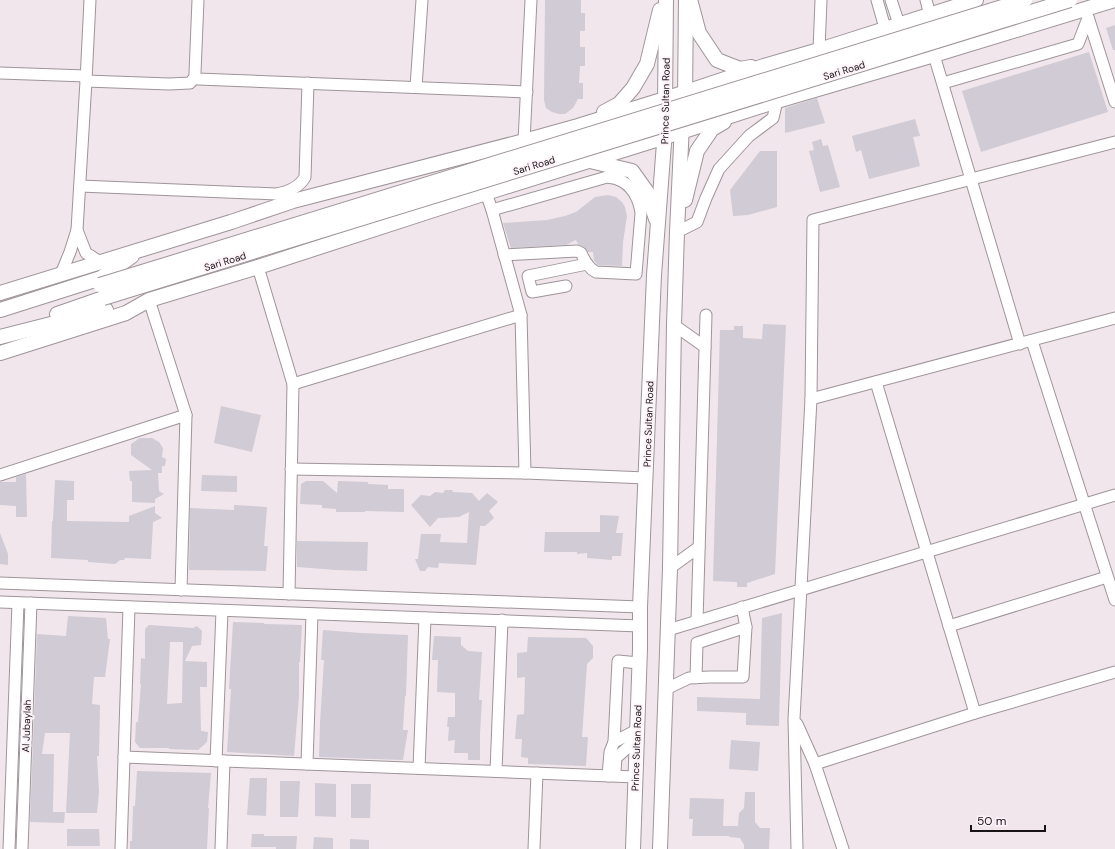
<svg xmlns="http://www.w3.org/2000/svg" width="1115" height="849" font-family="'DM Sans',sans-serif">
<rect width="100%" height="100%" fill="#f1e6ec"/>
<g fill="#d0cbd4" fill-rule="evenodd">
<path d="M545 0H581V13H585V31H580V47H585V66H580L579 83H583V99H578L573 108 565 114H559L552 112 546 108 544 100Z"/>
<path d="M1115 25V50H1113L1106 28Z"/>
<path d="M1089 52 1108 112 981 152 962 91Z"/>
<path d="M817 98 825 123 785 133V108Z"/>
<path d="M915 119 920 136 913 137 920 166 869 179 861 150 856 152 852 136Z"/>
<path d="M821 139 823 146 828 145 840 187 820 192 809 151 814 150 812 142Z"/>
<path d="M760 151H777V207L748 215 733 216 730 190Z"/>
<path d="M608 195 616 197 622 202 625 207 627 216 623 242 622 266 598 265 594 261 593 252H588L584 247 578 244 576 240 566 245 511 248 503 223 547 220 565 216 576 212 595 197Z"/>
<path d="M763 324 786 325 775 574 747 583V587H737V582L713 581 720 330H734V326H743V338L762 339Z"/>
<path d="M221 406 261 415 252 452 214 443Z"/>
<path d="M140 438H152L159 442 163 448 162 457 166 459 165 466H162V473H158L159 491 164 494 155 499V503L132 502V481H130L129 471 152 470 131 455V444Z"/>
<path d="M26 474 27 517H16V506L0 505V482H16V477Z"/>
<path d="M202 475 237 476V492L201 491Z"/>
<path d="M55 480 74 481V500H67V521L129 522V516L155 506V513L162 518 153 522 151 559 125 558 124 560H120L115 564 88 562V560L51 558 52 521H53Z"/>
<path d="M306 481H323L337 493 338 481 368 482V484L388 485V489H404V512L365 511V512H336V509L322 508V505L300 504 301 484Z"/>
<path d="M445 490H452L453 492 472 493 479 501 487 493 498 502 489 511 494 518 485 526H480L476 565 439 563 438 568 428 567 425 571H420L415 559H418L421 534H441L440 542 467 543 469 512 459 517 438 518 430 527 411 505 421 495 430 496 435 492 443 493Z"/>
<path d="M234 505 267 507 264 546H268L266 571 189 570 190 508 234 510Z"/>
<path d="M600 515 619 516 616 533H623L621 556H612V560L587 558V553L577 554V552H544L545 532H600Z"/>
<path d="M0 533 8 554V565L0 564Z"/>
<path d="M297 541 368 542 367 571 336 570 297 567Z"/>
<path d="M782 613 779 726 746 725V713L697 711V697L760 699 762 618Z"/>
<path d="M68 616 106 618 108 639H110L105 677H94L92 704 100 705 99 756H97L99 792 97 813H66L70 733H45L42 754H54L53 812H65L64 823 30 822 37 634 66 636Z"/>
<path d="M233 622 264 623V624L302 625 300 662H299V696L294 756 227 752 231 689H229Z"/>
<path d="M149 625 193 628 197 626 202 631 201 645 192 646 185 661 207 662V687H200L201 731 208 732 207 742 198 750 169 749V748H140L135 742 136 722H138L141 684H140L141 658 145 659V629ZM170 642H183L182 703 167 704Z"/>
<path d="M323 630 361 633 408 635 406 696H405L403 730H408L403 760 319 757 320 723 324 660H321Z"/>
<path d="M434 636 461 637V645L468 651 482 652 479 700H482L480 734V760H468V753H454L455 740 448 741 449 727H447L448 717H455V693L437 692 438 660H432Z"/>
<path d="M528 637 586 638 593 646V658L587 664 582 737H588L586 766 528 764V758L521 757 522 739H515L517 715 524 714 525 677 517 678V653L527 652Z"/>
<path d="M731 740 760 742 758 771 729 769Z"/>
<path d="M137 771 211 773 208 808H209L207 849H130V841H132L133 806H135Z"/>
<path d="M250 778H267L266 816 247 815Z"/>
<path d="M280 781H300L298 817H280Z"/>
<path d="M315 783 336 784V817L315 816Z"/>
<path d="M351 784H371L370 818H351Z"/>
<path d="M745 792H755V822L760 828H770L769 849H744V845L740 838 729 837V836H692L693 819H689L690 798 724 799 723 826H738L739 813 744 808Z"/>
<path d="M67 829H99L100 846H67Z"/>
<path d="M252 834H264V836H297L296 849H276V847H251Z"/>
<path d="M314 837 333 838V849H313Z"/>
<path d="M350 839 369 840V849H350Z"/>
</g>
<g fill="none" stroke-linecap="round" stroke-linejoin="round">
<g stroke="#9e9499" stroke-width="13">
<g id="minor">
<path d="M877 0 885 28"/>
<path d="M891 0 899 24"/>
<path d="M926 0 930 15"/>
<path d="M1088 17 1115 102"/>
<path d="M819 50 821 0"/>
<path d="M934 55 1020 344"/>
<path d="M0 73 86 76"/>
<path d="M195 77 198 79 527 92"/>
<path d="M86 81 169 84 190 83 195 77V73L198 0"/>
<path d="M943 83 1078 44 1088 18"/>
<path d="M416 87 422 0"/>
<path d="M524 141 531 0"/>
<path d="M80 186 276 194C288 192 299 188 305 177L308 83"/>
<path d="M486 193 492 210 521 315 525 473"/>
<path d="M492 210 607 177C611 178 614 178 617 179 632 184 639 199 641 213L636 274 596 272C588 268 584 260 581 253L577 251 504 255"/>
<path d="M77 230 86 81 90 0"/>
<path d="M677 232 697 222 706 198 719 169 749 136 773 118 777 101"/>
<path d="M258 267 293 384 289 594"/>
<path d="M61 274 70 252 77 230 86 253 100 262"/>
<path d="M566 286 532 292 528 276 587 264"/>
<path d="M149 300 186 415 181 590"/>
<path d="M674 325 705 347"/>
<path d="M1032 341 1115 600"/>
<path d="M876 382 975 713"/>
<path d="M293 384 521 315"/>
<path d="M811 399 1115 318"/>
<path d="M291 469 525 473 646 478"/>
<path d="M0 475 186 415"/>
<path d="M670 568 699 547"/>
<path d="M0 583 640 607"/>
<path d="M0 602 640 626"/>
<path d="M742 607 746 627"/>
<path d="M697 621 706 315"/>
<path d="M949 626 1107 577"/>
<path d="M668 630 1115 495"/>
<path d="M666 689 689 678 710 677H743L746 627 697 643 696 678"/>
<path d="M797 724 815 764 843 849"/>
<path d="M614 742 637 730"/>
<path d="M124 757 636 777"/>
<path d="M216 761 222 611"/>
<path d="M307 764 312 614"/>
<path d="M815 764 975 713 1115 672"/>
<path d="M419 768 425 618"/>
<path d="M496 771 502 620"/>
<path d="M615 771 616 758 637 739"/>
<path d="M608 776 610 752 614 742 618 661 639 663"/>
<path d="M9 849 18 603"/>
<path d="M22 849 31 603"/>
<path d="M121 849 129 607"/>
<path d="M221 849 224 761"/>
<path d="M534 849 537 773"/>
<path d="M797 849 794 719 811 399 813 220 1115 142"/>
</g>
</g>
<g stroke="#9e9499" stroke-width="16">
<g id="major">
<path d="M691 3 699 33 717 60 740 69 751 67"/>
<path d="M685 101 686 0"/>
<path d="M665 108 666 0"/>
<path d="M604 112 619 104 633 88 647 64 660 10"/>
<path d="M590 161 632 171 647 192 656 219"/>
<path d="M685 200 697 151 712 129 724 122"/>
<path d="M0 293 231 222 293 201 524 141 578 126 665 99 764 66 819 50 976 0"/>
<path d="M0 310 101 278 132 256"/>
<path d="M57 314 103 298"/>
<path d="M0 337 106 310"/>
<path d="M0 353 126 313 149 300 258 267 486 193 665 137 777 101 934 55 1115 0"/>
<path d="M633 849 640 649V607L654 275 665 130"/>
<path d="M660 849 670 568 674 325 677 232 682 124"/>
</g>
</g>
<use href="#minor" stroke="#fff" stroke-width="11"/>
<use href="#major" stroke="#fff" stroke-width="14"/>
<g stroke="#9e9499" stroke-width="16" stroke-linecap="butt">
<g id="major-bridge">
<path d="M100 285 1025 0"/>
<path d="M103 298 1070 0"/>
</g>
</g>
<use href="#major-bridge" stroke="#fff" stroke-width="14"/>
</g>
<g text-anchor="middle" stroke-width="4" stroke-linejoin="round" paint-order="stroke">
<g font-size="10" fill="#181416" stroke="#fef3f9">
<text transform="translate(844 70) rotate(-17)" y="4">Sari Road</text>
<text transform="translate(665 101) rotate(-89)" y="4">Prince Sultan Road</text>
<text transform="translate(534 165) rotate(-17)" y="4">Sari Road</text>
<text transform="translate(225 261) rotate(-17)" y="4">Sari Road</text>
<text transform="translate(648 424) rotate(-88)" y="4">Prince Sultan Road</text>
<text transform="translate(26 726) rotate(-88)" y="4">Al Jubaylah</text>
<text transform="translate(636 748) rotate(-88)" y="4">Prince Sultan Road</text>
</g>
</g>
<path d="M971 825v6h74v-6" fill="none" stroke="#181416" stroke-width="2"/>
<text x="977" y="825" font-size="12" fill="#181416" stroke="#fef3f9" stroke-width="3" paint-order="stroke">50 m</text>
</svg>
